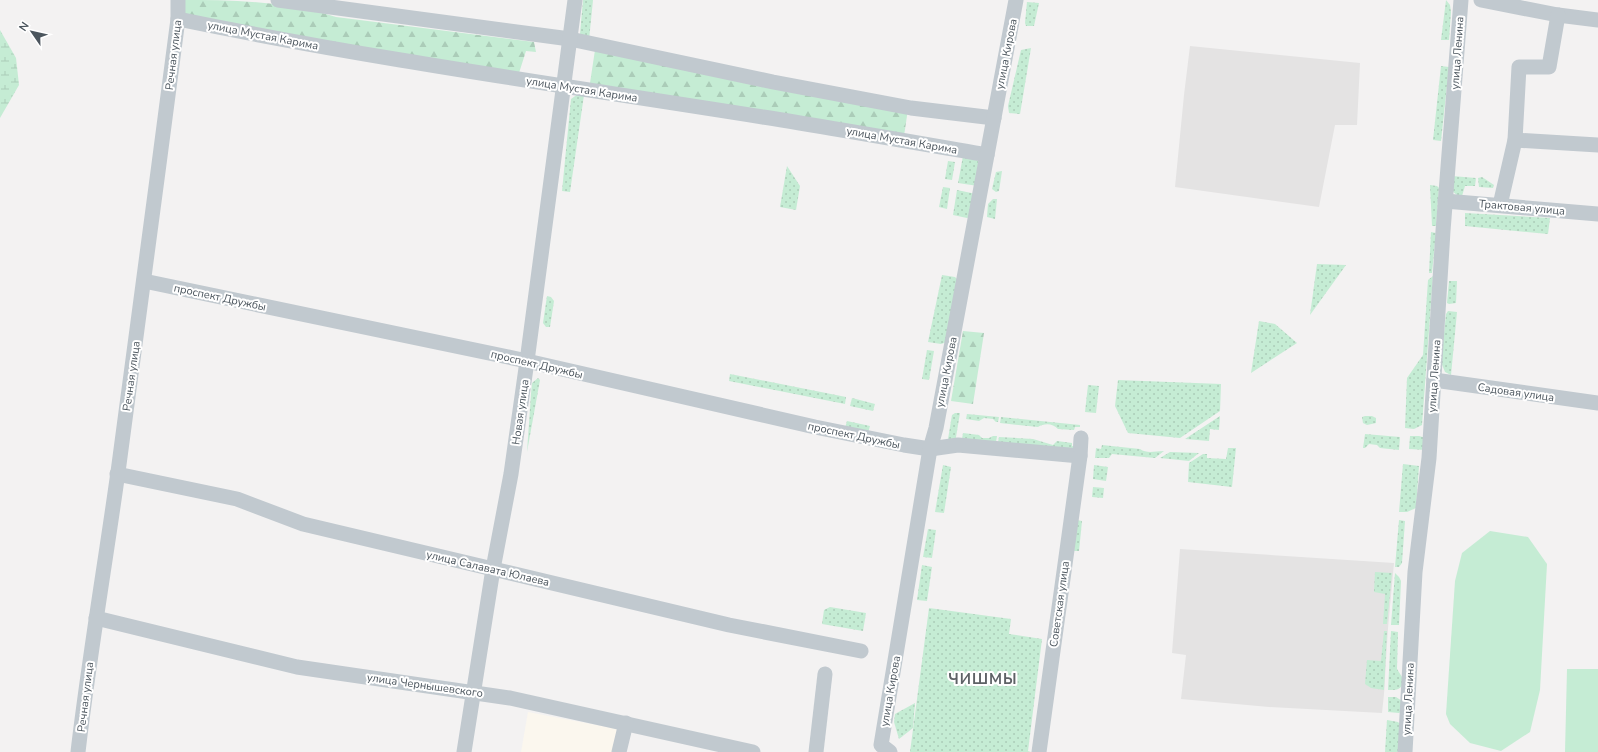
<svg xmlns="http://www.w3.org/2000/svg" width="1598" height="752" font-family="'Nunito Sans',sans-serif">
<defs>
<pattern id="green-dots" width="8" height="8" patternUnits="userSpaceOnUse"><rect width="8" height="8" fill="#c5ecd4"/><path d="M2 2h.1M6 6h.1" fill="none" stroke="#abccb8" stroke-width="1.8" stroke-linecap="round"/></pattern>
<pattern id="forest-firs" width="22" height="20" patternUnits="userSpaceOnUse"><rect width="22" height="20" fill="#c5ecd4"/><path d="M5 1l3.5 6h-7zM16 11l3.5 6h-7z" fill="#abccb8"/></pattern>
<pattern id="wetland-marsh" width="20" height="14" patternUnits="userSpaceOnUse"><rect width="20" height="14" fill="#c5ecd4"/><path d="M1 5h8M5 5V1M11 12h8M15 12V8" fill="none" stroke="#abccb8"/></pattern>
</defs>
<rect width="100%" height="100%" fill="#f3f2f2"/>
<path fill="#fbf7ee" d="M528 712 617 729 612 752H521Z"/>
<g fill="#e4e3e3">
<path d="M1190 46 1360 63 1357 125H1335L1319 207 1175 187 1184 95Z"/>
<path d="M1180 549 1394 563 1388 628 1384 694 1382 713 1269 707 1181 699 1186 655 1172 653Z"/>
</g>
<g fill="url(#green-dots)">
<path d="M583 0H593L589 40 580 34Z"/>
<path d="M1446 0 1450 5 1451 12 1449 40H1441Z"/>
<path d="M1027 2 1039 3 1034 26H1026L1025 23Z"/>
<path d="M1031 48 1020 114 1009 113 1008 106 1021 50Z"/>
<path d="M1441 66 1449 67 1441 141 1433 140Z"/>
<path d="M578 94 584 95 570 192 562 191 571 99Z"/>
<path d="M963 156 976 159 981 164 978 186 958 183Z"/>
<path d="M948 161 955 162 952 180 945 179Z"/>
<path d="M787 166 800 186 796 210 780 207Z"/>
<path d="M1002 171 999 191 996 192 992 189 996 172Z"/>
<path d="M1452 176 1476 178 1475 186H1465L1462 196H1458L1451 190Z"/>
<path d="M1482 177 1494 185 1493 188 1479 187 1478 178Z"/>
<path d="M1430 185 1437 186 1439 188 1436 226H1432Z"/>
<path d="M943 187 950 188 947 209 939 207Z"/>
<path d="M957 190 976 194 970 217 967 218 953 215Z"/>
<path d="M993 199H997L995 219 987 217 988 204Z"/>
<path d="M1465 213 1550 218 1548 234 1465 226Z"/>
<path d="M1431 232 1436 233 1432 273H1429Z"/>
<path d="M1317 264 1346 265 1310 315Z"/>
<path d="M942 275 955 277 959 281 947 342 941 344 928 342Z"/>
<path d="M1433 276 1422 425 1414 429 1405 428 1407 378 1423 355 1428 280Z"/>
<path d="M1449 281H1457L1456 303 1449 304 1447 303Z"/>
<path d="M547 296 551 297 554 301 550 327H546L543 323Z"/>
<path d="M1448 311 1457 312 1451 375 1445 372 1441 362 1446 314Z"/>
<path d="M1259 321 1275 324 1297 343 1251 373Z"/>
<path d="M927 350 934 351 929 380 922 379Z"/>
<path d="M730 374 846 397 845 404 729 381Z"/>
<path d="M538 378 540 380 527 452 531 394 532 383Z"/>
<path d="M1118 380 1221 384 1220 411 1180 438 1128 433 1115 406Z"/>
<path d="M1088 385 1099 386 1096 413 1085 412Z"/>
<path d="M852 398 875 404 873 411 850 406Z"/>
<path d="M955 413H960L955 443 950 442 948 439 952 415Z"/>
<path d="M967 414 999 417 998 422H996L993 419 984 418 979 421 966 419Z"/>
<path d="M1220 416 1219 430 1210 429 1209 441 1185 439Z"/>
<path d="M1365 416H1372L1376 418V423L1367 425 1363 423 1362 417Z"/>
<path d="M1001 417 1080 425V427H1075L1074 430 1058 429C1053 423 1044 423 1038 427L1000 423Z"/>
<path d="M847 421 870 426 868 433 845 428Z"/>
<path d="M963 433 979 435 982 438H989L993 436H997L996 442 961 445Z"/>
<path d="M1365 434 1400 437 1399 450 1380 448 1377 445 1369 444 1365 448H1363Z"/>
<path d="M1410 436H1419L1426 438 1425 450 1409 449Z"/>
<path d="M999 437 1033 439 1053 445 1057 441 1072 443V446L1077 447 1076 456 998 442Z"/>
<path d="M1102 445 1140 449C1147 454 1155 451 1164 451L1155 458 1112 454 1109 458H1095L1096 448 1101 449Z"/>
<path d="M1228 448H1236L1232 487 1188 482 1189 463 1203 454H1207V458L1226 459Z"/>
<path d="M1170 452 1199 453 1189 461 1160 458Z"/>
<path d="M1403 464 1419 466 1416 508 1407 512H1399Z"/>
<path d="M943 465 951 467 944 513 935 512Z"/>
<path d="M1094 465 1108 467 1106 481 1093 479Z"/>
<path d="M1093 487 1104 488 1103 498 1092 497Z"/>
<path d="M1077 520 1082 521 1079 551H1074Z"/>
<path d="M1399 520 1405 521 1402 563 1399 567H1395Z"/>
<path d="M928 529 936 530 932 558 923 557Z"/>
<path d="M922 565 932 567 927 601 917 600Z"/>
<path d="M1375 572 1392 573 1387 624H1383L1385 594 1374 592Z"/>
<path d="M1395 573 1399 577 1401 581 1399 625H1391Z"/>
<path d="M830 607 866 613 863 631 822 624 824 610Z"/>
<path d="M929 608 1011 619 1009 634 1042 639 1028 751 1031 752H910Z"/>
<path d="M1384 631H1387L1384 690 1371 688 1365 684 1367 660 1381 661Z"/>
<path d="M1391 631 1398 632 1397 669 1402 677 1403 684C1399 691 1395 690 1388 690Z"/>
<path d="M1388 697H1396L1402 701 1403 710 1399 713 1388 712Z"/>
<path d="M915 703 913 728 899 739 894 722 895 714Z"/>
<path d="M1387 720 1398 722 1401 725 1399 752H1385Z"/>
</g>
<g fill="url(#forest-firs)">
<path d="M182 0C233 0 287 1 336 17L534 42 536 52 526 51 519 73 194 19 184 13Z"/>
<path d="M595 50 908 109 904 136 590 83Z"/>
<path d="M963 331 984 333 973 404 951 401Z"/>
</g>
<path fill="url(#wetland-marsh)" d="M0 30 16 58 19 85 0 118Z"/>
<g fill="#c5ecd4">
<path d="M1490 531 1528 537 1547 564 1540 690 1530 732 1501 751 1470 743 1450 724 1446 714 1455 581 1462 553Z"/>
<path d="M1567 669H1598V752H1565Z"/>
</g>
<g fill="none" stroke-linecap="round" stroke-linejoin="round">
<g stroke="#c1c9cf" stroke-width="15">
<path d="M278 0 570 39 773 82 911 108 994 118"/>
<path d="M1481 0 1558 15 1598 20"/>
<path d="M178 19C372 59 568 86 763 117 838 129 912 142 987 155"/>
<path d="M1515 140 1598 145"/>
<path d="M1445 201 1598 214"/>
<path d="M1500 205 1515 140 1519 67H1549L1558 15"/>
<path d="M144 281 527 361 815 427 904 445 930 449 958 445 1080 456 1081 438"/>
<path d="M1434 380 1598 403"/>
<path d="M117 474 237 499 303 524 493 569 729 625 861 651"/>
<path d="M96 618 297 667 510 698 753 752"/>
<path d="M78 752C89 658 105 565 118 472 139 321 158 170 178 19V0"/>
<path d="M464 752 493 569 511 474 527 361 575 0"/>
<path d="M619 752 626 723"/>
<path d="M816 752 825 674"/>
<path d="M890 752 881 745 930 449 936 428 1016 0"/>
<path d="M1039 752 1080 456"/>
<path d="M1405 752 1415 572 1429 458 1443 231 1461 0"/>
</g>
</g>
<g text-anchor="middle" stroke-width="4" stroke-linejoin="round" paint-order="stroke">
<g font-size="11" fill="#4b555d" stroke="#fff">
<text transform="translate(263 35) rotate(11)" y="4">улица Мустая Карима</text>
<text transform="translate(1457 53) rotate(-86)" y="4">улица Ленина</text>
<text transform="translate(1006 54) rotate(-79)" y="4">улица Кирова</text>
<text transform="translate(173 55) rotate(-83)" y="4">Речная улица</text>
<text transform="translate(582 89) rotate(9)" y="4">улица Мустая Карима</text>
<text transform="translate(902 140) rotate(10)" y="4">улица Мустая Карима</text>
<text transform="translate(1522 207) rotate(5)" y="4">Трактовая улица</text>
<text transform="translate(220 297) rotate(12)" y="4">проспект Дружбы</text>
<text transform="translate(537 364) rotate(13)" y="4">проспект Дружбы</text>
<text transform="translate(946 372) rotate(-79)" y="4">улица Кирова</text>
<text transform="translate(131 376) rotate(-82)" y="4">Речная улица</text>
<text transform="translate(1434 376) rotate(-86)" y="4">улица Ленина</text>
<text transform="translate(1516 392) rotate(8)" y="4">Садовая улица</text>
<text transform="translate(520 412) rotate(-82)" y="4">Новая улица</text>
<text transform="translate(854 435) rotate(12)" y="4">проспект Дружбы</text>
<text transform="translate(488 568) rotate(13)" y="4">улица Салавата Юлаева</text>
<text transform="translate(1059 604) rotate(-82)" y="4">Советская улица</text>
<text transform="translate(425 685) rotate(8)" y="4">улица Чернышевского</text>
<text transform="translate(890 691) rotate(-80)" y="4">улица Кирова</text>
<text transform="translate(85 697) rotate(-83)" y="4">Речная улица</text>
<text transform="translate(1408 699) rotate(-87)" y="4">улица Ленина</text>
</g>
<g font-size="15" font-weight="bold" letter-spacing="1" fill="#5e6266" stroke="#fff">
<text x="983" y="684">ЧИШМЫ</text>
</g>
</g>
<g transform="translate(32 32) rotate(304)" stroke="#ffffff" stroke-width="3" paint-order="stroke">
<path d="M0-3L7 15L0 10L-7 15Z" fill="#4b555d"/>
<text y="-6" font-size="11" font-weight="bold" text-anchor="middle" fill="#4b555d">N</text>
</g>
</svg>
